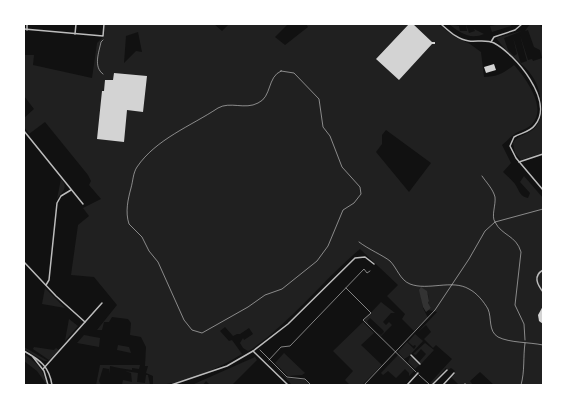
<svg xmlns="http://www.w3.org/2000/svg" width="567" height="409" font-family="'IBM Plex Serif',serif">
<rect width="100%" height="100%" fill="#111"/>
<g fill="#202020" fill-rule="evenodd">
<path d="M105 24H214L222 31 229 24H288L275 37 285 45 308 27 306 24H438L455 37 470 44 481 52 484 77C497 77 504 73 514 65 525 77 548 108 532 124 528 129 521 130 516 133 511 136 507 141 502 145L511 163 503 172C507 176 512 180 515 184 519 190 520 197 528 198L530 193 520 182 524 176 543 198V385H494L480 372 470 381 473 385H459L451 377 455 374H452L455 371 451 368 448 370 446 368 432 384 430 383 452 359 436 345 433 348 424 339 431 332 426 325 417 333 437 312 428 310 431 308 428 304 429 301 428 294 420 290 423 308 428 318 414 331 402 319 405 314 387 296 398 285 360 249C323 280 293 320 252 349L248 351 243 348 240 343 243 338 244 340 253 334 249 328 240 334H237L233 336 225 327 220 331 229 341 232 340 242 354C217 369 183 385 153 385V376L146 373 148 366H145L146 347 141 337 130 335 131 323 128 319 112 317 109 322H104L102 330H97L117 305 94 277 71 275 78 225 89 216 83 208 101 199 89 185 91 181 88 175 45 122 29 134 24 127V118L34 109 24 96V55H34L33 65 92 78 97 43 103 37ZM138 32 142 52 136 51 124 63 126 36ZM386 130 431 163 409 192 376 152 382 144V135Z"/>
<path d="M449 24 459 26 460 31H467L466 24 469 33 475 31 474 29 484 34C470 40 460 33 449 24Z"/>
<path d="M502 24H512L511 26 492 32 490 26Z"/>
<path d="M530 24H540L541 27 543 26V153L521 160 515 153 513 143C518 134 531 135 537 125 541 119 542 112 541 105 540 69 514 63 496 38L522 31 504 38 508 50 514 56 517 54 513 37 520 61 521 63 527 61 520 35 528 60 532 59 533 61 542 58 540 50 534 47 528 30 525 31Z"/>
<path d="M61 179C69 189 62 191 57 199Z"/>
<path d="M45 288 65 308 42 304Z"/>
<path d="M381 302 395 313H391L383 322 386 325 389 322 392 325 381 336 377 332 381 335 384 332 383 330 370 318 367 321 369 325 364 320Z"/>
<path d="M69 319 78 326 65 341Z"/>
<path d="M363 322 374 333 361 345 382 365 362 385H350L345 380 353 371 333 351Z"/>
<path d="M415 334 423 341 409 356 404 359 398 352 407 342 414 349 416 346 415 345 413 346 408 342Z"/>
<path d="M84 335 100 338 99 347 77 343Z"/>
<path d="M425 343 434 350 421 364 419 362 426 354 421 349 416 355 413 354Z"/>
<path d="M118 345 129 347 131 353 117 350Z"/>
<path d="M24 347 48 361H44L24 349Z"/>
<path d="M34 347 54 350 56 348 59 350 49 360 33 349Z"/>
<path d="M284 353 305 373 302 375 288 376 275 363Z"/>
<path d="M24 354C37 363 43 369 47 385L37 371 24 361Z"/>
<path d="M398 355 414 371 409 376V373L405 369 396 378 388 371 383 375 381 373Z"/>
<path d="M255 357 257 360 232 385H210L206 381 203 385 194 384Z"/>
<path d="M410 357H412L420 364 415 369 408 362Z"/>
<path d="M271 363 287 378 305 380 310 385H292Z"/>
<path d="M100 365H140L139 369 132 368V370L119 368 121 366 119 368 110 366 109 374V369L103 368 99 381 101 385H96Z"/>
<path d="M125 371 138 373 137 382 145 383 146 375H148L150 385H122L123 380 132 382 131 373Z"/>
</g>
<path fill="#333" d="M421 287 427 291 429 301 428 303 431 308 426 312 423 307 419 290Z"/>
<g fill="#d3d3d3">
<path d="M409 24H413L432 42H435V44H432L399 80 376 59Z"/>
<path d="M494 64 496 70 486 73 484 67Z"/>
<path d="M114 73 147 76 143 112 127 110 124 142 97 139 102 91H104L105 80H113Z"/>
<path d="M543 306V324L539 321 538 315Z"/>
</g>
<g fill="none" stroke-linecap="round" stroke-linejoin="round">
<g stroke="#f5f5f5" stroke-width="0.5">
<path d="M103 40 101 42C99 52 93 67 103 74"/>
<path d="M281 71 294 73 319 99 323 127 330 136 342 167 360 187 361 194 354 203 343 210 328 246 317 261 282 289 265 295 248 307 202 333 192 330 184 320 158 262 149 251 142 237 129 224C125 212 128 199 131 188 133 181 133 173 137 167 156 139 191 126 218 108 230 101 245 110 258 103 272 97 267 77 281 71Z"/>
<path d="M482 176C486 182 493 189 495 197 496 205 491 216 495 222 502 236 516 235 521 252L515 305 524 324 525 340"/>
<path d="M359 242C368 249 384 256 390 261 397 268 400 280 410 284 428 291 452 279 469 289 477 293 484 302 488 309 492 318 488 331 498 337 510 343 529 342 543 345"/>
<path d="M346 288 371 313 363 320 416 372"/>
<path d="M260 350 287 377 305 379 311 385"/>
<path d="M269 360 281 347 290 346 364 269 367 273 370 271"/>
<path d="M419 375 429 384"/>
<path d="M364 385 435 310 469 259 485 231 495 222 543 209"/>
<path d="M521 385C525 371 523 357 525 343"/>
</g>
<g stroke="#bcbcbc" stroke-width="1.5">
<path d="M24 29 103 36 104 24"/>
<path d="M27 30V24"/>
<path d="M75 34 76 24"/>
<path d="M491 42 494 37 515 30 522 24"/>
<path d="M24 131 83 204"/>
<path d="M519 162 543 154"/>
<path d="M24 262 56 296 85 322"/>
<path d="M543 270C533 276 537 284 543 292"/>
<path d="M46 285 49 280 57 203 61 196 71 190"/>
<path d="M253 351 288 324 355 258 365 257 374 264"/>
<path d="M411 355 420 364"/>
<path d="M43 369 102 303"/>
<path d="M407 385 418 373"/>
<path d="M432 385 447 370"/>
<path d="M443 385 454 373"/>
<path d="M465 385V384"/>
</g>
<g stroke="#bcbcbc" stroke-width="1.5">
<path d="M441 24C449 31 458 40 469 41 477 42 486 39 494 43 515 54 555 101 535 125 530 132 521 133 514 137L510 146 516 158 543 190"/>
<path d="M24 351C40 360 49 366 52 385"/>
<path d="M33 357 44 371 48 385"/>
<path d="M171 385 227 366 253 351 288 385"/>
</g>
</g>
<rect width="567" height="409" fill="none" stroke="#ffffff" stroke-width="50"/>
</svg>
